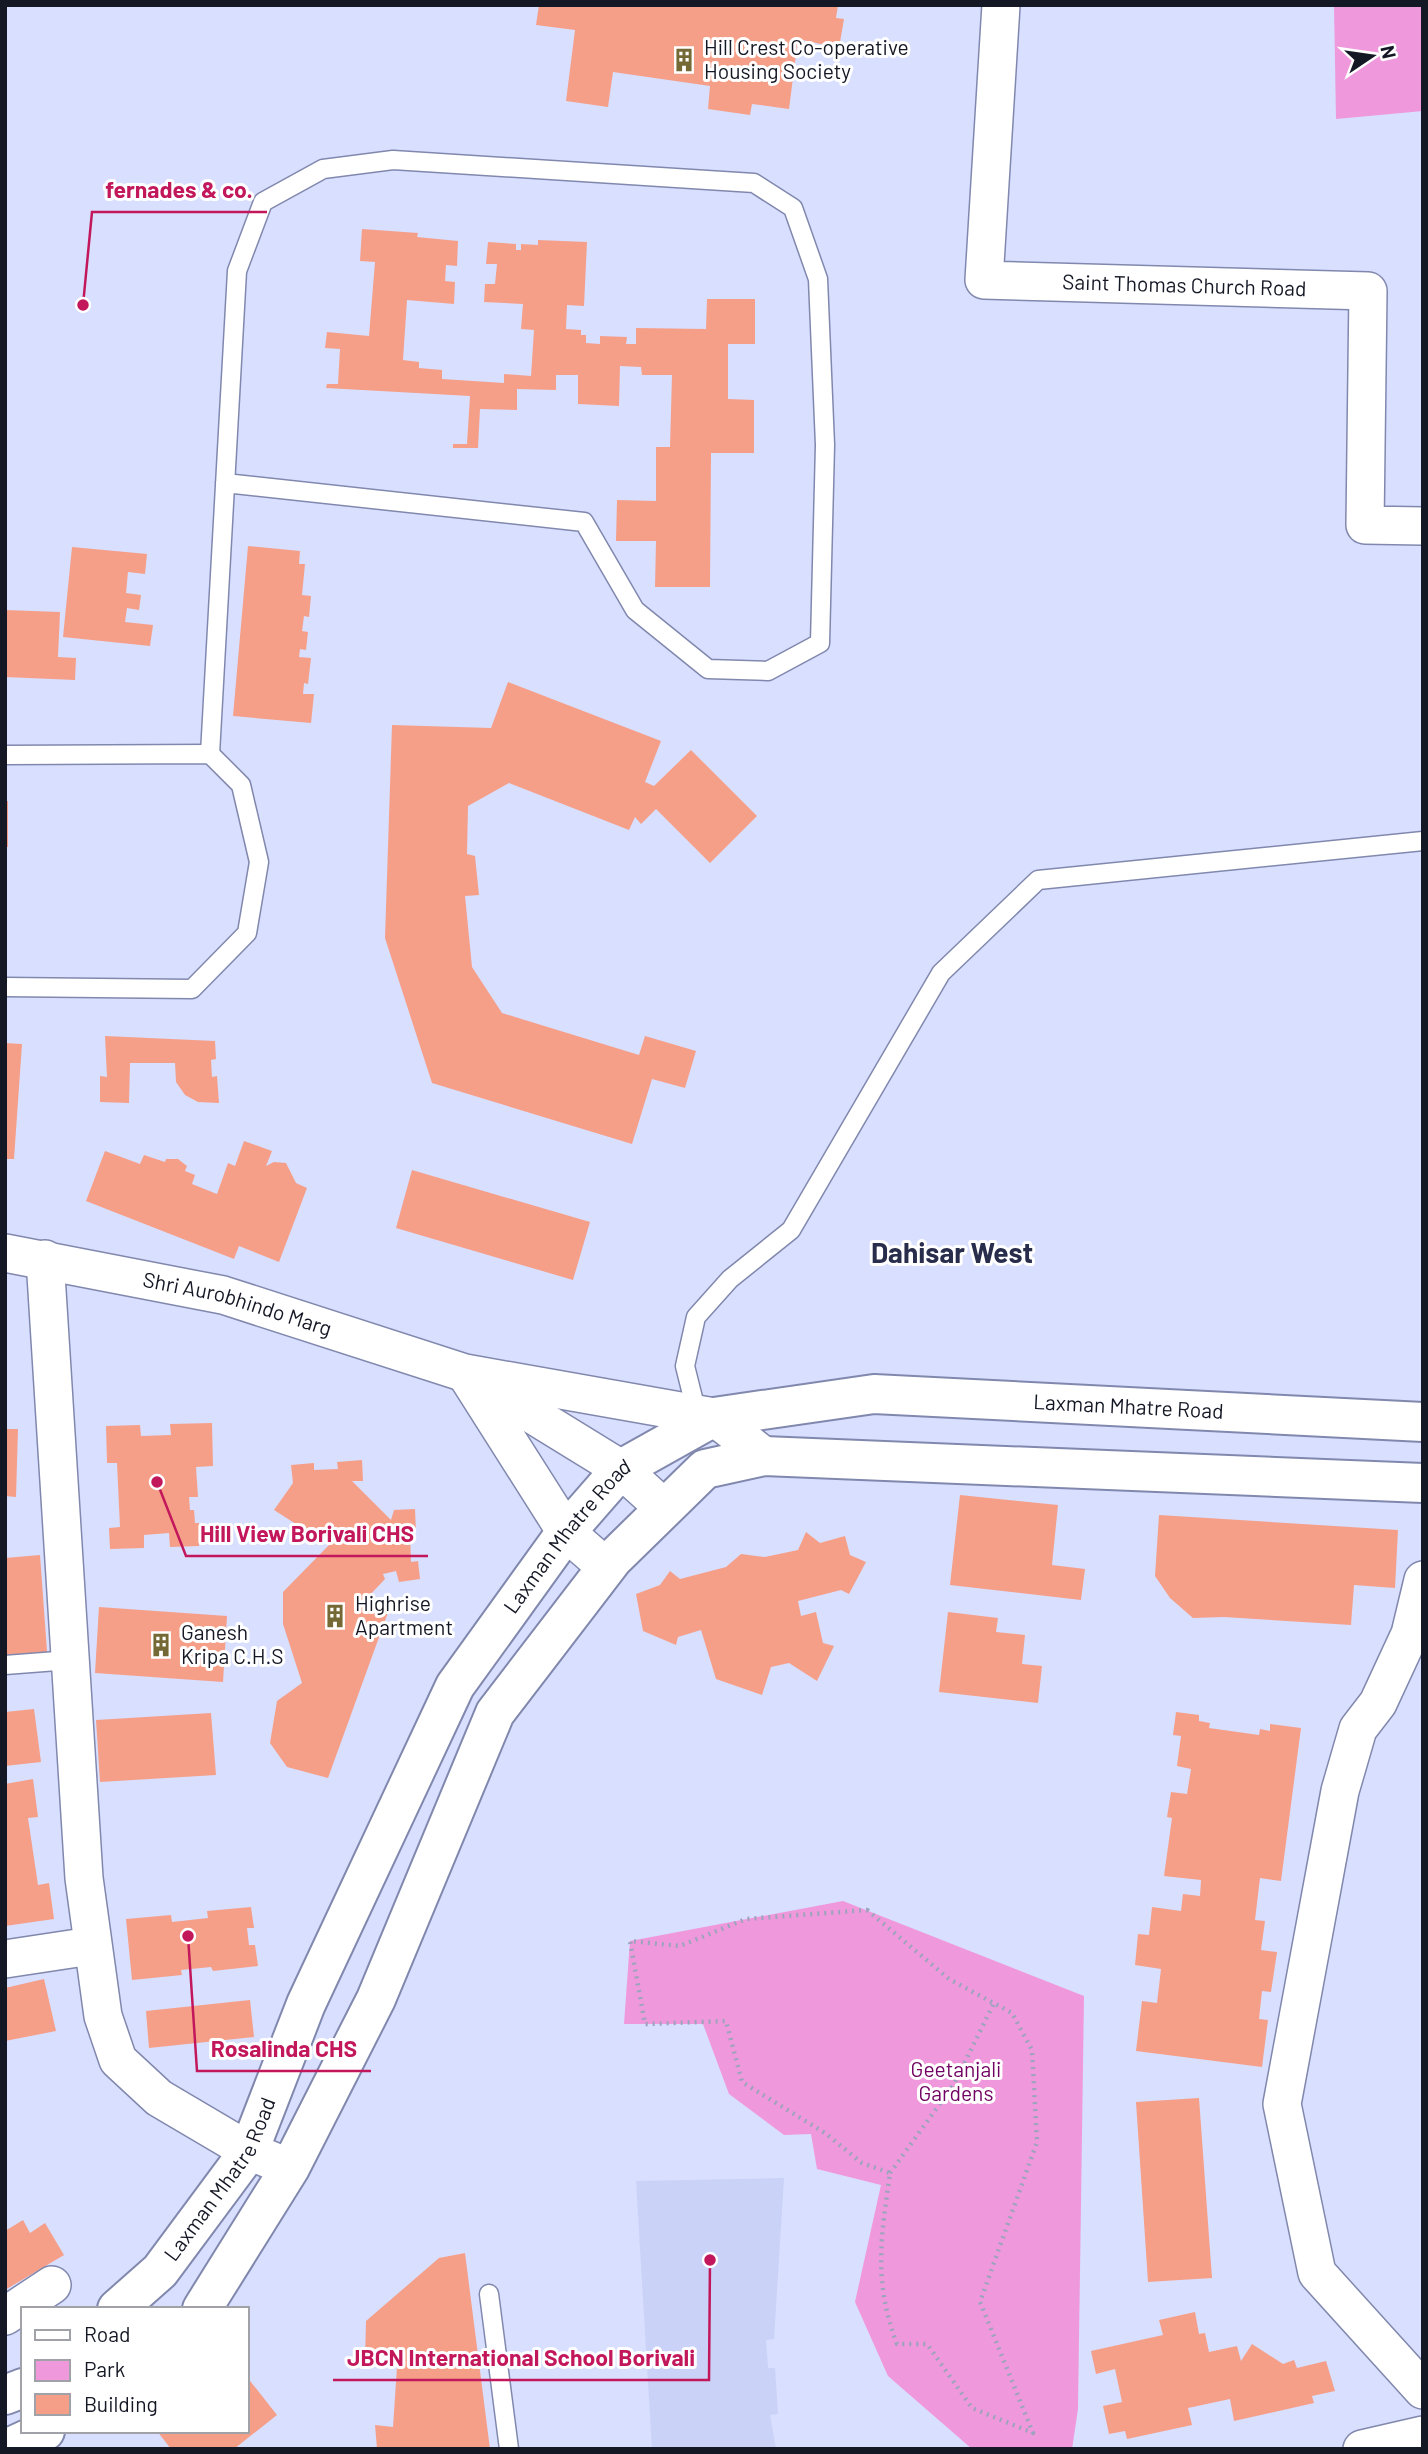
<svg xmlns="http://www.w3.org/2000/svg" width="1428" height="2454" font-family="Barlow,sans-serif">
<rect width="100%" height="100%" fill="#d8dfff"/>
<path fill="#cad2f7" d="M784 2178 774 2339 766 2340 768 2368H775L778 2414 770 2415 776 2449H652L636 2181Z"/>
<g fill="#f098dc">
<path d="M1334 5H1423V111L1336 119Z"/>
<path d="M843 1901 1084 1996 1078 2409 1072 2449H972L888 2376 855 2302 881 2185 817 2169 811 2134 784 2135 729 2094 703 2024H624L630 1941Z"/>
</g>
<g fill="#f69f88">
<path d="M539 5H838L836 18 844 19 839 48 798 39 789 109 752 104 750 115 708 109 710 86 613 72 608 107 566 101 575 30 536 25Z"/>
<path d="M362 229 418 233 417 237 458 241 457 266 446 265 445 281 455 282 454 304 407 300 403 360 419 362V368L442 370V379L504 383V374L531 376 534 330 521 329 523 304 484 302 485 284H495L497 264H486L488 242 516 244V250H521V244L538 245V240L587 242 584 306 567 305 566 329 581 330V335H586V343L600 344V336L627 337 626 344H636V328L706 329 707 299H755V344H728V399L754 400V453H711L710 587H655L656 541H616L617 500 656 501V447H670L672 375H642L641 367 620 366 619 406 578 404V375H556V390L517 389V410L480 409 478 448H453V444H467L470 396 326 388 327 384H338L340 349 325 348 327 332 369 336 375 262 360 261Z"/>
<path d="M248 546 300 551 299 564H305L302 595 311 596 309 617 304 616 302 631 308 632 306 650 300 649 299 657 311 658 308 684 304 683 303 694H314L311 723 233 716Z"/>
<path d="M72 547 147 554 145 574 128 572 126 593 141 595 139 610 127 608 125 622 153 625 150 646 63 637Z"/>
<path d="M5 610 60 612 58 657 76 658 75 680 5 677Z"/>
<path d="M508 682 661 741 645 782 654 786 691 750 757 816 710 863 656 809 641 824 635 817 629 830 509 783 468 806 467 854 475 856 479 895 465 896 472 967 502 1013 639 1055 645 1036 696 1051 685 1088 652 1079 632 1144 432 1083 385 938 392 725 491 728Z"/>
<rect x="5" y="801" width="3" height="46"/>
<path d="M105 1036 215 1041 216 1059 211 1060 212 1077 217 1076 219 1103 198 1102 185 1095 176 1082 175 1063H130L129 1103 100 1102V1076L107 1077Z"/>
<path d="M5 1043 22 1044 14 1159H5Z"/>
<path d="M244 1141 272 1151 266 1166 274 1162 286 1163 296 1183 307 1188 279 1262 239 1246 234 1259 86 1201 105 1151 140 1164 144 1155 165 1162 166 1159H178L187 1166 185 1171 195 1175 192 1184 217 1194 228 1163 235 1166Z"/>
<path d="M412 1170 590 1222 573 1280 396 1228Z"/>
<path d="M212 1423 213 1466 196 1467 198 1497H189L190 1510H194L195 1523H199V1546L170 1547 169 1533 144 1535V1548L110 1549 109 1528 120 1527 117 1463H107L106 1426 140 1425 141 1436 171 1435 170 1424Z"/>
<path d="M5 1429H18L16 1497 5 1496Z"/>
<path d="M362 1460 363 1481H352L391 1520 394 1510 415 1509 416 1532H410L411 1562 418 1561 420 1579 399 1582 396 1571 383 1574 385 1579 367 1598 390 1607 328 1778 287 1767 270 1743 277 1701 302 1683 283 1624V1592L329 1545 274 1510 293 1483 291 1465 314 1463V1470L338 1469 337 1462Z"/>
<path d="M960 1495 1058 1505 1052 1565 1085 1569 1081 1600 950 1585Z"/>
<path d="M1159 1515 1398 1530 1395 1588 1354 1585 1351 1625 1224 1617 1193 1618 1170 1598 1155 1576Z"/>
<path d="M806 1532 820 1543 845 1536 850 1555 866 1562 849 1594 841 1590 798 1601 801 1616 816 1612 823 1643 834 1646 817 1681 789 1663 771 1667 762 1695 716 1679 701 1630 678 1637 676 1645 643 1631 636 1594 660 1585 670 1571 680 1579 726 1567 741 1554 765 1557 798 1550Z"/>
<path d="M40 1555 48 1665 5 1668V1558Z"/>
<path d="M99 1607 227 1616 223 1682 95 1673Z"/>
<path d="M948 1612 998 1618 996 1632 1025 1635 1022 1664 1042 1666 1038 1703 939 1692Z"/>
<path d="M34 1709 41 1762 5 1766V1712Z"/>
<path d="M1176 1712 1199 1715V1721L1210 1723 1209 1728 1259 1735 1260 1729 1270 1731V1724L1301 1728 1281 1881 1260 1878 1255 1920 1265 1921 1261 1950 1277 1952 1271 1992 1262 1991 1259 2019 1268 2020 1262 2067 1136 2051 1142 2001 1157 2003 1161 1969 1135 1965 1138 1934 1149 1935 1152 1907 1181 1911 1183 1894 1200 1896 1201 1880 1164 1876 1172 1818 1167 1817 1171 1792 1187 1794 1191 1769 1177 1766 1181 1736 1173 1735Z"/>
<path d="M211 1713 216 1775 100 1782 96 1720Z"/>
<path d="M33 1779 38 1817 28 1818 38 1885 49 1883 54 1919 5 1926V1784Z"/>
<path d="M251 1907 254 1928H247L249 1945H255L258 1966 213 1971 211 1967 181 1970 182 1975 132 1980 126 1919 171 1915 172 1922 208 1918 207 1911Z"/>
<path d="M44 1979 56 2031 5 2041V1988Z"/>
<path d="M250 2000 254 2037 149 2048 146 2011Z"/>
<path d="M1199 2098 1212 2278 1148 2282 1136 2102Z"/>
<path d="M23 2220 30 2233 45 2223 64 2255 5 2290V2231Z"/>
<path d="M465 2253 490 2449H377L375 2425 393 2427 398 2352 365 2359 366 2321 439 2258Z"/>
<path d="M1195 2312 1199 2334 1205 2333 1209 2352 1237 2346 1241 2361 1252 2344 1283 2364 1294 2360 1297 2368 1326 2361 1335 2391 1312 2396 1314 2403 1234 2421 1230 2399 1188 2408 1192 2425 1127 2439 1125 2431 1109 2434 1103 2406 1122 2402 1115 2369 1096 2374 1091 2351 1163 2335 1159 2320Z"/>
<path d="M247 2377 277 2415 234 2449H171L157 2431H247Z"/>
</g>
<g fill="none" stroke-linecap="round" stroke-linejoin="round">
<g stroke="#8188ad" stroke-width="21">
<g id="service">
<path d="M210 754 237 271 263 202 323 169 393 160 754 183 793 208 818 279 825 445 820 643 768 671 708 669 635 610 584 522 225 483"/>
<path d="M5 755 210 754 241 785 259 862 247 933 192 989 5 987"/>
<path d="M697 1414 685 1366 696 1317 730 1279 791 1230 941 973 1038 880 1423 841"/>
<path d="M5 1665 70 1660"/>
<path d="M489 2294 509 2449"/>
</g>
</g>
<g stroke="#8188ad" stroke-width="40">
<g id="minor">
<path id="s1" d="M1001 5 984 280 1368 291 1365 525 1423 526"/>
<path id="s2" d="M5 1253 223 1295 465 1373 714 1417 764 1456"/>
<path d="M45 1259 84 1878 103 2016 118 2060 159 2098 249 2151 290 2168"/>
<path d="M469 1379 566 1532 606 1567"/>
<path d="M483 1384 621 1469 664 1508"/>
<path d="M1423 1580 1410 1634 1378 1703 1358 1729 1340 1791 1282 2104 1317 2273 1423 2390"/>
<path d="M5 1959 91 1946"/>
<path d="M5 2316 52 2285"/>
<path d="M1362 2449 1423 2435"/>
</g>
</g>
<g stroke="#8188ad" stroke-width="42">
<g id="secondary">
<path id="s3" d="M117 2309 160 2271 249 2151 306 2004 455 1686 566 1532 621 1469 714 1417 874 1394 1423 1422"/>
<path d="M202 2309 290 2168 376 1999 495 1713 613 1559 705 1469 764 1456 1423 1483"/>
<path d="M5 2395 23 2388"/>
<path d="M6 2449 45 2431"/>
</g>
</g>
<g stroke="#9da3bd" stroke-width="4.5" stroke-dasharray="2 5" stroke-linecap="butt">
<path d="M867 1910 949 1979 1012 2013 1032 2050 1037 2142 980 2302 1033 2433 972 2408 927 2344H897C873 2281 881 2238 890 2173L862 2163 825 2133 742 2082 726 2021 645 2024 630 1941 680 1946 746 1919Z"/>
<path d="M890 2173 954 2084 994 2003"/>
</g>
<use href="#service" stroke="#fff" stroke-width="18"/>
<use href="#minor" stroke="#fff" stroke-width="37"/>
<use href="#secondary" stroke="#fff" stroke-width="38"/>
</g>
<defs>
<g id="building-bare" transform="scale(1.89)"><path d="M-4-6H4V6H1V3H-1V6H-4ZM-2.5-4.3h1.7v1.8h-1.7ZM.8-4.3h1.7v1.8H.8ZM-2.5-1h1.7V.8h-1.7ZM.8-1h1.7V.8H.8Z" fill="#746835" stroke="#fff" stroke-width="2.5" paint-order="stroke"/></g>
</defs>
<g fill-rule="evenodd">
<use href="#building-bare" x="684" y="60"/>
<use href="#building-bare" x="335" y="1616"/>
<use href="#building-bare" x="161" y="1645"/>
</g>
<g text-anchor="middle" stroke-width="6" stroke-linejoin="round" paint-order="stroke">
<g font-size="21" fill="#141724" stroke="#fff" text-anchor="start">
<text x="704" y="55">Hill Crest Co-operative<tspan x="704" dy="24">Housing Society</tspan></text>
<text x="355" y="1611">Highrise<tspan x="355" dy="24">Apartment</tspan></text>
<text x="181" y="1640">Ganesh<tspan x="181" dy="24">Kripa C.H.S</tspan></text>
</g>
<g font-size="21" fill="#141724" stroke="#fff">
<text dy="7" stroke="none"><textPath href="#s1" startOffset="476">Saint Thomas Church Road</textPath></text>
<text dy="7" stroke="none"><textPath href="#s2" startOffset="238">Shri Aurobhindo Marg</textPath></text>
<text dy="7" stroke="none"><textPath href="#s3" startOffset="1512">Laxman Mhatre Road</textPath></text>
<text dy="7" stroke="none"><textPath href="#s3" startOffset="903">Laxman Mhatre Road</textPath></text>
<text dy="7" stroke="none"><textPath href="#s3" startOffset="168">Laxman Mhatre Road</textPath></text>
</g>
<g font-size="21" fill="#700061" stroke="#fff">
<text x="956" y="2077">Geetanjali<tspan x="956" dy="24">Gardens</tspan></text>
</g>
<g font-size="28" font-weight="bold" fill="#282d4c" stroke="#fff">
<text x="952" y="1263">Dahisar West</text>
</g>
</g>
<path fill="none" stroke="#c2185b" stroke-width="2.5" d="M83 305L92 212H267M157 1482L186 1556H428M188 1936L197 2071H371M710 2260L709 2380H333"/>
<g fill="#c2185b" stroke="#fff" stroke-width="2.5">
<circle cx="83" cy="305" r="7"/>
<circle cx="157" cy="1482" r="7"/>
<circle cx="188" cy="1936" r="7"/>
<circle cx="710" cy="2260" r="7"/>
</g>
<g font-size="23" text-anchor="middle" font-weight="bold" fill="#c2185b" stroke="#fff" stroke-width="6" stroke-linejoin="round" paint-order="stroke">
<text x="179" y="198">fernades &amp; co.</text>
<text x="307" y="1542">Hill View Borivali CHS</text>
<text x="284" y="2057">Rosalinda CHS</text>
<text x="521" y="2366">JBCN International School Borivali</text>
</g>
<rect width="1428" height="2454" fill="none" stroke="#141724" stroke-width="14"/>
<rect x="21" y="2307" width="228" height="126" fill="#ffffff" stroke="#a1a2a7" stroke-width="2"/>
<rect x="35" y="2330" width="35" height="10" fill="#ffffff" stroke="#a1a2a7" stroke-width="2"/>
<text x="84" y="2342" font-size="21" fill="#141724">Road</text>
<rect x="35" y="2360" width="35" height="21" fill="#f098dc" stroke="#a1a2a7" stroke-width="2"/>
<text x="84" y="2377" font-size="21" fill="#141724">Park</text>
<rect x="35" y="2394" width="35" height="21" fill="#f69f88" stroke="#a1a2a7" stroke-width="2"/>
<text x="84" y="2412" font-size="21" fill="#141724">Building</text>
<g transform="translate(1372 56) rotate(77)" stroke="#ffffff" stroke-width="5" paint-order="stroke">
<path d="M0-5L12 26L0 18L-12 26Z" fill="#141724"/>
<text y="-10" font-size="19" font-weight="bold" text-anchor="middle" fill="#141724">N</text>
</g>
</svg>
